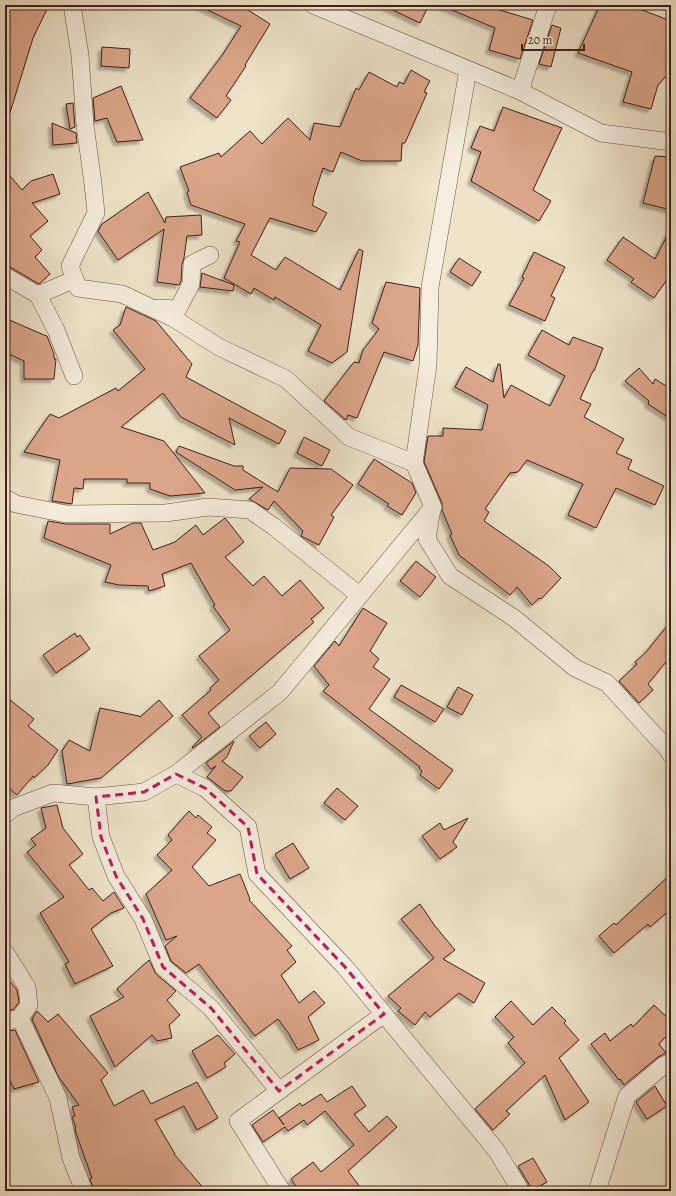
<svg xmlns="http://www.w3.org/2000/svg" width="676" height="1196" font-family="Alegreya,serif">
<defs>
<filter id="shadow"><feDropShadow dx="-3.5" dy="3.5" stdDeviation="1" flood-color="#0004"/></filter>
</defs>
<rect width="100%" height="100%" fill="#efe4ca"/>
<filter id="stains"><feTurbulence type="fractalNoise" baseFrequency=".005" numOctaves="4"/><feColorMatrix values="0 0 0 0 .2 0 0 0 0 .09 0 0 0 0 .02 0 0 0 .5 -.17"/></filter>
<radialGradient id="worn" r=".72"><stop offset=".6" stop-color="#630" stop-opacity="0"/><stop offset="1" stop-color="#630" stop-opacity=".3"/></radialGradient>
<g fill="#dca68a" stroke="#3d2116" filter="url(#shadow)">
<path d="M5 5H49L33 38 9 116H5Z"/>
<path d="M197 5H240L270 24 245 65 246 66 226 96 231 100 217 118 190 98 223 54 241 26Z"/>
<path d="M382 5H429L420 23Z"/>
<path d="M440 5H494L493 8 533 20 520 59 489 50 495 28Z"/>
<path d="M600 5H629L671 21V64L668 74 658 85 651 109 623 102 632 72 578 53Z"/>
<path d="M552 25 561 28 551 67 539 64Z"/>
<path d="M102 47 130 49 129 68 101 66Z"/>
<path d="M411 70 430 81 424 92 427 93 405 143H402L401 161H362L341 152 333 172 323 168 313 199 314 200 312 205 327 213 316 232 270 218 251 255 276 270 285 257 340 290 359 249 363 251 347 352 332 363 308 351 321 325 275 297 274 300 254 288 251 294 224 278 240 242 236 241 245 224 191 205 187 192 189 191 180 167 219 153 221 157 250 131 262 144 288 118 310 140 314 123 340 127 356 88 359 90 369 72 397 87 399 82 404 84Z"/>
<path d="M121 86 143 140 117 142 107 118 95 121 93 98Z"/>
<path d="M73 103 75 127 70 129 66 104Z"/>
<path d="M503 107 562 128 533 190 551 201 539 221 471 181 481 152 471 148 480 126 494 131Z"/>
<path d="M52 123 76 133 77 143 53 145Z"/>
<path d="M655 156 671 157V210L643 203Z"/>
<path d="M5 170 22 190 31 181 53 174 60 194 32 203 48 221 30 236 42 250 35 257 50 274 39 284 10 267 5 266Z"/>
<path d="M148 192 165 223 166 217 201 215 202 235 187 236 184 258 182 264 181 281 179 285 157 282 164 229 118 260 98 231 102 224Z"/>
<path d="M671 228V274L654 298 631 282 634 279 607 260 623 237 655 259Z"/>
<path d="M534 252 565 267 551 296 555 298 545 321 509 305 524 278 522 277Z"/>
<path d="M459 258 481 272 472 286 450 272Z"/>
<path d="M202 273 234 285 233 291 200 287Z"/>
<path d="M386 282 420 288 418 345 413 361 384 352 357 418 348 415 346 420 324 401 354 362 359 363 363 350 379 329 372 323Z"/>
<path d="M126 307 156 321 192 364 186 377 286 431 279 444 229 418 235 445 181 417 163 393 121 427 164 441 205 493 170 496 150 489V483H127V479H84L83 489 74 488 72 504 52 501 60 460 24 452 50 414 59 418 116 388 118 391 145 369 113 330 120 325Z"/>
<path d="M5 318 44 335 47 336 54 354V359H56L54 379H24V361L5 352Z"/>
<path d="M542 330 569 345 573 337 603 348 594 371H593L580 399 591 404 584 417 624 439 616 453 632 460 628 469 664 486 655 505 616 488 596 528 568 515 583 484 527 460 518 472 510 473 485 509 489 512 484 521 549 566 561 578 541 599 539 598 532 605 517 587 510 595 459 555 450 535 452 534 442 510V503L424 462 428 436H443V428L482 430 488 405 455 387 466 367 493 382 498 364H500L504 398 511 385 550 406 565 376 528 355Z"/>
<path d="M639 368 653 384 655 379 671 389V419L648 404 649 401 625 381Z"/>
<path d="M304 437 330 450 322 466 297 453Z"/>
<path d="M179 446 234 466H243V470L278 492 290 468 331 469 353 485 331 515 334 517 319 545 301 536 303 531 274 501 268 510 249 499 263 487 235 490 176 452Z"/>
<path d="M374 459 412 483 416 493 402 515 387 506 389 504 358 484Z"/>
<path d="M225 518 244 542 225 557 253 586 264 576 282 596 300 580 324 608 311 619 314 622 208 713 220 727 193 748 192 747 202 737 182 715 211 690 210 688 219 680 199 656 230 630 213 606 215 605 191 563 162 574 165 586 149 591 148 586 119 585 105 582 111 565 44 538 48 521 66 524H110V534L133 523H141L153 550 175 542 196 525 203 535Z"/>
<path d="M416 561 436 577 420 597 400 581Z"/>
<path d="M363 608 387 623 370 651 379 659 373 667 390 679 369 709 453 770 439 789 420 775 422 771 419 768 420 767 323 691 329 685 314 666 335 641 339 646Z"/>
<path d="M671 621V656L648 684 653 690 639 703 619 681 637 664 635 662 646 652Z"/>
<path d="M75 633 77 637 80 635 90 649 56 673 43 655Z"/>
<path d="M401 685 444 709 435 722 394 697Z"/>
<path d="M458 687 473 695 462 715 447 707Z"/>
<path d="M5 696 34 719 28 726 58 750 48 765 34 778 33 776 17 795 5 784Z"/>
<path d="M159 700 173 716 101 778 67 784 62 751 69 740 90 751 100 708 139 716 140 717Z"/>
<path d="M266 722 276 734 260 748 249 736Z"/>
<path d="M234 741 227 757 222 761 243 777 231 791H225L207 777 216 766 211 769 206 763Z"/>
<path d="M337 788 358 806 345 820 324 803Z"/>
<path d="M57 805 63 828 83 854 69 865 89 890 92 888 103 901 114 892 124 908 111 913 91 929 113 966 75 984 65 964 69 962 40 913 64 897 27 852 36 845 31 839 46 828 41 808Z"/>
<path d="M189 811 196 818 198 815 212 827 207 833 216 840 192 867 209 886 240 874 250 899 249 900 292 946 287 950 296 962 281 975 299 1003 314 991 325 1003 308 1017 319 1040 298 1050 289 1034 278 1019 255 1036 199 964 186 973 171 961 165 946 177 936 166 940 146 894 172 870 157 855 172 840 168 835Z"/>
<path d="M468 818 453 842 457 847 440 859 422 836 440 823 444 830Z"/>
<path d="M293 843 309 868 290 879 275 854Z"/>
<path d="M671 874V909L650 927 648 924 614 953 599 936 614 923 616 925Z"/>
<path d="M420 904 435 926 455 950 443 959 485 983 474 1003 459 993 430 1017 425 1012 415 1025 398 1011 401 1008 388 996 434 958 401 919Z"/>
<path d="M149 960 156 974 176 991 167 1000 180 1015 169 1025 172 1038 157 1041 152 1035 115 1067 90 1016 124 997 117 989Z"/>
<path d="M5 975 17 990 19 1002 14 1009 5 1012Z"/>
<path d="M511 1001 533 1025 552 1007 566 1021 564 1023 579 1040 559 1058 589 1102 565 1120 545 1075 506 1111 510 1114 493 1130 475 1109 525 1063 508 1043 514 1037 495 1017Z"/>
<path d="M654 1005 671 1021V1031L659 1044 666 1053 658 1057 624 1085 620 1079 619 1080 591 1044 605 1033 610 1041 631 1024 633 1027Z"/>
<path d="M37 1011 48 1022 58 1014 108 1073 101 1080 114 1106 143 1090 151 1104 197 1082 218 1118 197 1130 184 1106 155 1120 175 1154H174L206 1191H94L90 1179 92 1178 76 1133 75 1129 76 1128 72 1117 75 1116 72 1107 79 1105 58 1076 32 1019Z"/>
<path d="M15 1030 39 1082 14 1089 5 1070V1032Z"/>
<path d="M218 1035 235 1054 224 1063 226 1067 207 1078 192 1051Z"/>
<path d="M352 1086 366 1106 354 1114 369 1132 387 1116 397 1127 348 1171 363 1191H299L291 1179 313 1162 321 1172 354 1145 325 1111 307 1125 304 1120 288 1131 285 1127 263 1142 252 1125 273 1110 284 1125 279 1118 300 1103 302 1106 321 1094 327 1102Z"/>
<path d="M655 1086 667 1106 647 1119 636 1102Z"/>
<path d="M533 1158 547 1182 531 1191 530 1186 518 1166Z"/>
</g>
<g fill="none" stroke-linecap="round" stroke-linejoin="round">
<g stroke="#6a5243" stroke-width="18">
<g id="minor">
<path d="M72 5 80 55 85 125 93 184 96 213 70 266 78 288 122 294 173 318 219 347 286 379 349 437 414 463"/>
<path d="M313 5 520 91 601 133 671 142"/>
<path d="M520 91 548 5"/>
<path d="M5 276 38 295 56 330 74 376"/>
<path d="M38 295 75 279"/>
<path d="M158 308 178 309 191 284 192 264 210 255"/>
<path d="M5 498 16 504 66 514 166 513 208 507 250 510 273 526 359 595"/>
<path d="M432 509 427 539 450 576 514 618 575 668 607 683 670 752 671 755"/>
<path d="M176 774 205 788 248 827 257 874 345 967 496 1150 521 1191"/>
<path d="M96 797 101 837 116 876 143 919 163 967 211 1008 279 1091"/>
<path d="M5 815 13 808 53 793 96 797 144 792 176 774 280 692 433 507 414 463 428 365 430 287 468 70"/>
<path d="M5 952 27 987 29 1005 20 1018 58 1098 71 1158 84 1191"/>
<path d="M5 1022 20 1018"/>
<path d="M282 1191 238 1121 384 1014"/>
<path d="M597 1191 627 1096 664 1065 671 1062"/>
</g>
</g>
<use href="#minor" stroke="#f5eddd" stroke-width="17"/>
</g>
<path fill="none" stroke="#c2185b" stroke-width="3" stroke-dasharray="8 5" stroke-linejoin="round" d="M176 774 205 788 248 827 257 874 345 967 384 1014 279 1091 211 1008 163 967 143 919 116 876 101 837 96 797 144 792Z"/>
<rect width="676" height="1196" fill="none" stroke="#efe4ca" stroke-width="20"/>
<rect x="6" y="6" width="664" height="1184" fill="none" stroke="#3d2116" stroke-width="2"/>
<rect x="10" y="10" width="656" height="1176" fill="none" stroke="#3d2116"/>
<path d="M522 44v6h62v-6" fill="none" stroke="#3d2116" stroke-width="2"/>
<text x="528" y="44" font-size="12" fill="#3d2116" stroke="#f5eddd" stroke-width="3" paint-order="stroke">20 m</text>
<rect width="100%" height="100%" filter="url(#stains)"/>
<rect width="100%" height="100%" fill="url(#worn)"/>
</svg>
